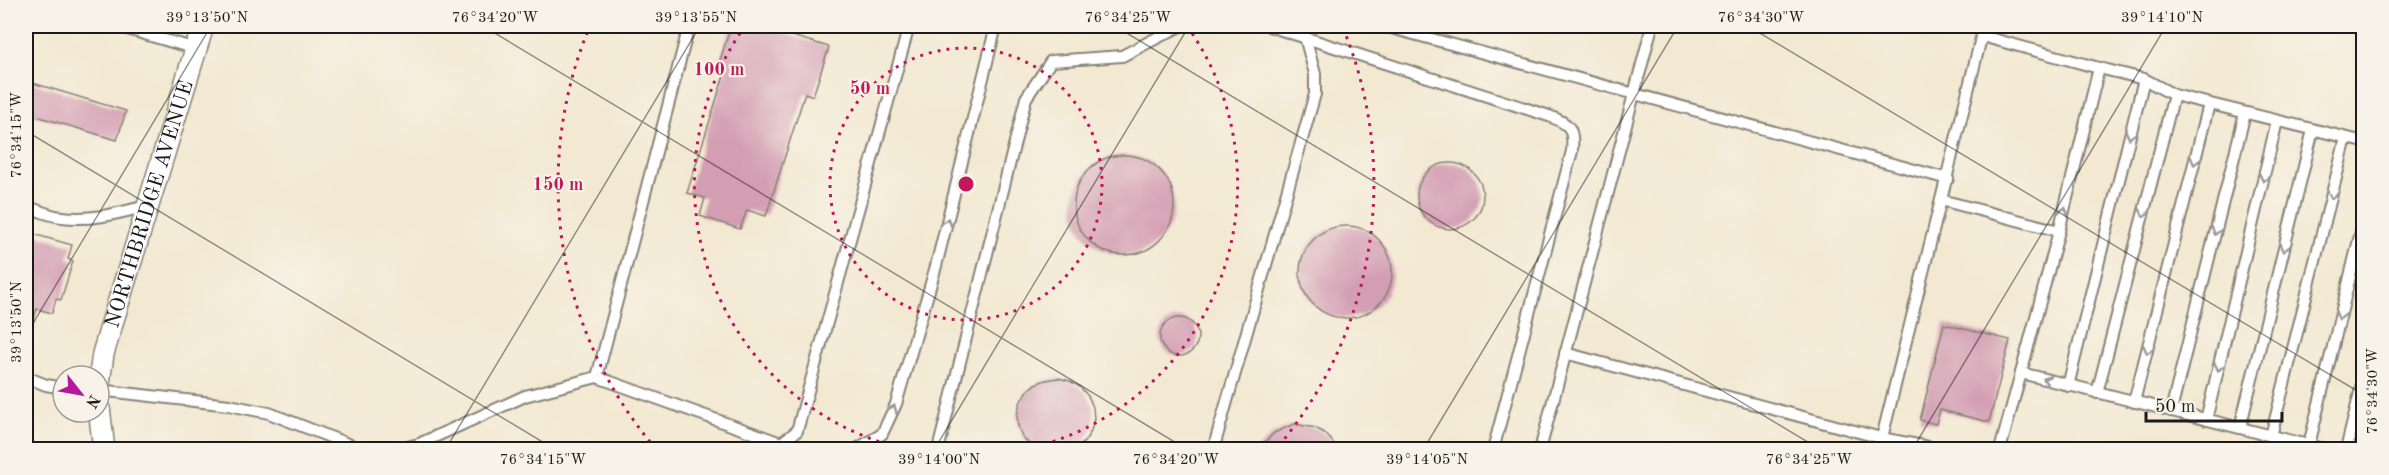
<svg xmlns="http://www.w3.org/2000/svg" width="2389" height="475" font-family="'Old Standard TT',serif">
<rect width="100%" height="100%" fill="#f7f3e8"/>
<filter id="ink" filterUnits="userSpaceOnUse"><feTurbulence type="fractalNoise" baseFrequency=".0167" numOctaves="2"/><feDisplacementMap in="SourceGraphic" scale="12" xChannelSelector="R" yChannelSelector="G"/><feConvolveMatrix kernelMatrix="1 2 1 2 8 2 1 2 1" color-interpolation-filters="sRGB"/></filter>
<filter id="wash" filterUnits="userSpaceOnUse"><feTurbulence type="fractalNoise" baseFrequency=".008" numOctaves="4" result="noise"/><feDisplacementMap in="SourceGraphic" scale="24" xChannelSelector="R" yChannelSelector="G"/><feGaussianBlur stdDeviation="1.35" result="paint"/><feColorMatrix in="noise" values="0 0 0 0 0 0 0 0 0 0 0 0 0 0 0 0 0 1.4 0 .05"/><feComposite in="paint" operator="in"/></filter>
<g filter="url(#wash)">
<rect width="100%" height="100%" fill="#f3e8d1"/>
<g id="blocks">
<g fill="#d39db2">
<path d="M731 26H759L829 47 813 96 805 93 766 216 747 210 740 229 700 216 705 198 687 193 726 69 718 66Z"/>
<path d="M26 81 126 111 117 140 26 113Z"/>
<circle cx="1124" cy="205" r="50"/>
<circle cx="1450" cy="196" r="33"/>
<circle cx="1346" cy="272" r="46"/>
<path d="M26 232 72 245 68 259 73 261 61 300 56 299 52 313 37 309 29 336 26 335Z"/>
<circle cx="1179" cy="337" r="19"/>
<path d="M1944 324 2010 340 1989 422 1940 410 1936 424 1920 420Z"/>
<path d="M1058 378 1070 381 1080 387 1088 396 1093 407 1094 419 1091 431 1085 441 1076 450H1036L1023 438 1018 426 1017 415 1020 403 1026 392 1035 384 1046 380Z"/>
<path d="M1294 424 1316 428 1326 434 1339 450H1257L1274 433Z"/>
</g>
</g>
</g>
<g filter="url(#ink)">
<use href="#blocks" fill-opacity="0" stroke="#888276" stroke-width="1.5"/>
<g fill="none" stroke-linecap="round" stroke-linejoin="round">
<g stroke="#888276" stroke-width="14">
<g id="lane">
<path d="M117 26 196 49"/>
<path d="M689 26 597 377 781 443 797 431 909 26"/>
<path d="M1269 26 1549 116C1570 124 1574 128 1572 151L1493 450"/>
<path d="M1384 26 1948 179"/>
<path d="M1982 36 2099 68"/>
<path d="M1941 200 2059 231"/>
<path d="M26 206C37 210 50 216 62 217 92 221 119 213 147 206"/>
<path d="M1565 353 1881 438 1944 450"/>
<path d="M26 377 46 385 63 388"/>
<path d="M2068 386 2144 79"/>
<path d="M99 390 229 405 269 413 363 450"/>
<path d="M2097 393 2174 95"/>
<path d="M2134 402 2209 104"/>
<path d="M2171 411 2245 113"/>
<path d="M2206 420 2277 121"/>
<path d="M2240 428 2313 130"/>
<path d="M2271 436 2346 138"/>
<path d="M776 442 796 450"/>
<path d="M2309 445 2364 219"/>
<path d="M396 450 419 444 525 396 597 377"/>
<path d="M855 450 882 434 896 404 936 266 996 26"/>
<path d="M938 450 1026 98 1051 61 1122 56 1180 26"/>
<path d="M1213 450 1315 94V74L1305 37"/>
<path d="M1540 450 1652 26"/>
<path d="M1879 450 1984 26"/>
<path d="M2000 450 2021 373"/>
<path d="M2328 450 2021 373 2059 231 2099 68 2144 79 2174 95 2364 142"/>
<path d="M2346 450 2364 376"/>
</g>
</g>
<g stroke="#888276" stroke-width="24">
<g id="street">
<path id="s1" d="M99 383 103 354 113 320 203 26"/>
<path d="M99 407 104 450"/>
</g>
</g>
<use href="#lane" stroke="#fff" stroke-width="10"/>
<use href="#street" stroke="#fff" stroke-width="21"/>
</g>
<defs><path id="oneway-chevron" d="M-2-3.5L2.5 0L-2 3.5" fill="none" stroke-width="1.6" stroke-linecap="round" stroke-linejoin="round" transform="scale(1.5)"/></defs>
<g stroke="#999">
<use href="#oneway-chevron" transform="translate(2130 135) rotate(104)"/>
<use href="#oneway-chevron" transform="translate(2195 161) rotate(104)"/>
<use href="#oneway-chevron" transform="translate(2264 178) rotate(103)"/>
<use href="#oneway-chevron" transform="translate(2332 195) rotate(104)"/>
<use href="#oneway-chevron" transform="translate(2064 211) rotate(-76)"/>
<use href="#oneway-chevron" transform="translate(2144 213) rotate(104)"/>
<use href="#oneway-chevron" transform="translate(947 222) rotate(-76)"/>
<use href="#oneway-chevron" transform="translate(2216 231) rotate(104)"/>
<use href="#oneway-chevron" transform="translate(2284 248) rotate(104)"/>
<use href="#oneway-chevron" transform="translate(2340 316) rotate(104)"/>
<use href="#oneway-chevron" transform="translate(2148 350) rotate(104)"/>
<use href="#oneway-chevron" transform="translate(2219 367) rotate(103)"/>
<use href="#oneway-chevron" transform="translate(2047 380) rotate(-164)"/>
<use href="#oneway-chevron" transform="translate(893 409) rotate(-66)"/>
</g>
</g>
<path fill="none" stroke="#1c1c1c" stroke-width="1.5" stroke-opacity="0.45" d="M483 26 1188 450M1115 26 1821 450M1748 26 2364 395M26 131 556 450M26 335 211 26M445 450 700 26M934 450 1189 26M1423 450 1678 26M1912 450 2166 26"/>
<g fill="none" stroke="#c2185b" stroke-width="3" stroke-dasharray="3 6">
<circle cx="966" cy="184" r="136"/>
<path d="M905 449A272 272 0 0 1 745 26M1187 26A272 272 0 0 1 1027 449"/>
<path d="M656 449A408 408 0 0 1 589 28M1343 28A408 408 0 0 1 1276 449"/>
</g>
<g text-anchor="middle" stroke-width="4.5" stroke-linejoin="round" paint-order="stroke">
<g font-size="21" fill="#1c1c1c" stroke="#f7f3e8">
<text dy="7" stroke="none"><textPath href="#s1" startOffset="186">NORTHBRIDGE AVENUE</textPath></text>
</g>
</g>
<circle cx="966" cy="184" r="9" fill="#c2185b" stroke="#f7f3e8" stroke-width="3"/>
<g font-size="18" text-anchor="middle" font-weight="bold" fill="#c2185b" stroke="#f7f3e8" stroke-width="4.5" stroke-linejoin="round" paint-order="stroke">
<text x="719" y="75">100 m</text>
<text x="870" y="94">50 m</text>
<text x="558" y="190">150 m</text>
</g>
<rect width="2389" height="475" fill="none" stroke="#f7f3e8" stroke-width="66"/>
<g transform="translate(81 394) rotate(121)"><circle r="28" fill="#f7f3e8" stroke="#9f9d96" stroke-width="1.5"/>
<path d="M0-4.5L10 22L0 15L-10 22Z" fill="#b5179e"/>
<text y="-9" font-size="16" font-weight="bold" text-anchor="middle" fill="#1c1c1c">N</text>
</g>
<path d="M2146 412v9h136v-9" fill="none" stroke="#1c1c1c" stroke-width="3"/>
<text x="2155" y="412" font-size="18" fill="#1c1c1c" stroke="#f7f3e8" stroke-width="4.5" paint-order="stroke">50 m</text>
<rect x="33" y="33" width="2323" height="409" fill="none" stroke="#1c1c1c" stroke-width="2"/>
<g font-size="15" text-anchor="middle" fill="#1c1c1c">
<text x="207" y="22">39°13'50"N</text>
<text x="495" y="22">76°34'20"W</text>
<text x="696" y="22">39°13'55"N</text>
<text x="1128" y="22">76°34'25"W</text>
<text x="1761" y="22">76°34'30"W</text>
<text x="2162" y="22">39°14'10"N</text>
<text transform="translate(16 135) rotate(-90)" y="5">76°34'15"W</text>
<text transform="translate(16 322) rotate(-90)" y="5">39°13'50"N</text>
<text transform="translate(2372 391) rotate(-90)" y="5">76°34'30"W</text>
<text x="543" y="464">76°34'15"W</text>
<text x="939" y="464">39°14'00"N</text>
<text x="1176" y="464">76°34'20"W</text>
<text x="1427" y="464">39°14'05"N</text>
<text x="1809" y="464">76°34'25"W</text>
</g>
</svg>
